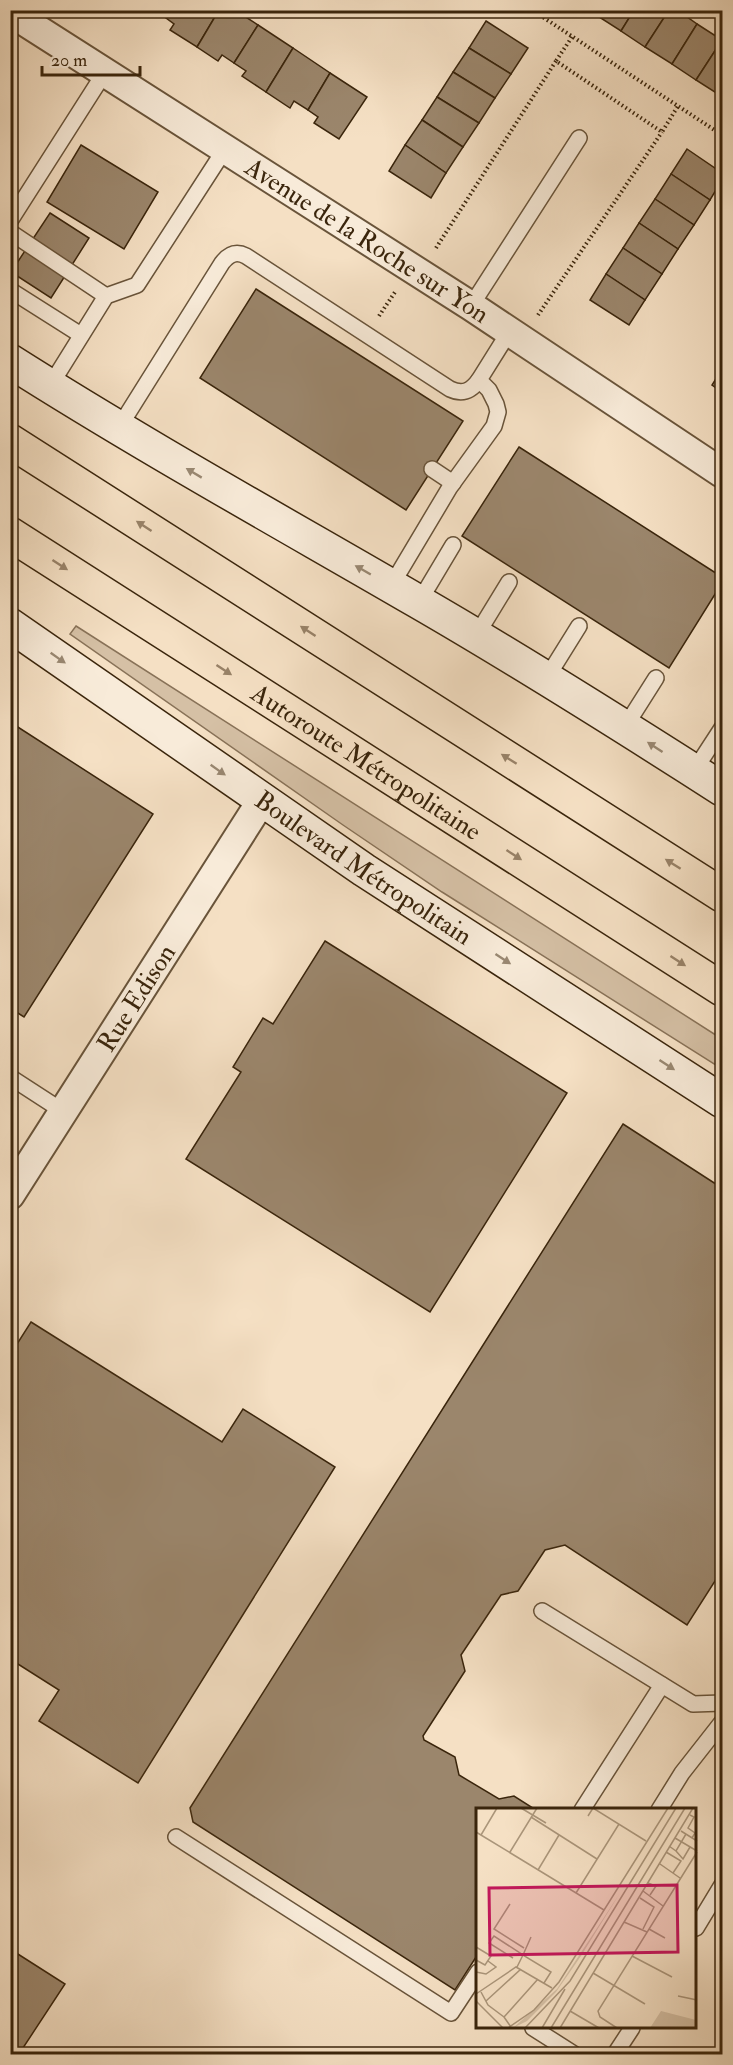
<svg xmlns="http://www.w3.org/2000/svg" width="733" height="2065" font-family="'IM FELL Double Pica',serif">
<rect width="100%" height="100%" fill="#f5e0c4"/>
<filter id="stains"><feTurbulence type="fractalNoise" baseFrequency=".00333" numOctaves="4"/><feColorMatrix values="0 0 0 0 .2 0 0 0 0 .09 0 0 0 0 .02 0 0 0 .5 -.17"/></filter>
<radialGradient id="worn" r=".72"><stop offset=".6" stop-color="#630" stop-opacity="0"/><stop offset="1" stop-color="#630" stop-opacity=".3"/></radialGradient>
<path fill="#d5c0a5" stroke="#887258" stroke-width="1.5" d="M76 626 722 1039V1069L442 892 343 825 70 634Z"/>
<g fill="#9b866c" stroke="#3a250c" stroke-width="1.5">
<path d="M165 10H219L197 47 170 30 174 24 162 15Z"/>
<path d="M219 10H235L258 25 234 63 222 55 218 61 197 47Z"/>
<path d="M599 10H634L621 31 596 15Z"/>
<path d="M634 10H669L645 47 621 31Z"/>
<path d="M669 10H677L697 24 672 64 645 47Z"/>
<path d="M486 21 528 48 511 74 469 48Z"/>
<path d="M697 24 722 40 696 80 672 64Z"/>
<path d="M258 25 293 48 266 92 242 76 246 71 234 63Z"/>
<path d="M722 40V94L721 96 696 80Z"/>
<path d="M293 48 330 73 308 110 294 101 290 108 266 92Z"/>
<path d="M469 48 511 74 495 98 453 72Z"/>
<path d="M453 72 495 98 479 123 437 97Z"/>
<path d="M330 73 367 97 339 139 314 123 318 117 308 110Z"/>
<path d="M437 97 479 123 463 147 422 120Z"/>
<path d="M422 120 463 147 446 173 405 145Z"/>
<path d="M81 145 158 192 124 249 47 202Z"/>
<path d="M405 145 446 173 431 198 389 171Z"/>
<path d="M687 149 722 173V180L710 200 671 174Z"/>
<path d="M671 174 710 200 694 225 655 199Z"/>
<path d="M655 199 694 225 678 249 639 223Z"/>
<path d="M50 213 89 238 51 298 11 272Z"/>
<path d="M639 223 678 249 662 274 623 248Z"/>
<path d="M623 248 662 274 645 300 606 274Z"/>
<path d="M606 274 645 300 629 325 590 300Z"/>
<path d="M256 289 463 421 406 510 200 378Z"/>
<path d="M722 369V392L712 385Z"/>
<path d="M519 447 722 577V583L669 668 462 536Z"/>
<path d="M10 722 153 814 24 1017 10 1008Z"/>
<path d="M325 941 567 1093 430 1312 186 1159 241 1072 233 1067 263 1018 273 1024Z"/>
<path d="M623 1124 722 1188V1570L687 1625 565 1545 545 1550 518 1591 501 1595 461 1655 465 1671 423 1736 424 1740 455 1757 459 1775 499 1799 514 1796 536 1810H478V1954L455 1990 193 1822 190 1808Z"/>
<path d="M31 1322 222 1442 243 1409 335 1467 138 1783 39 1721 59 1690 10 1659V1355Z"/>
<path d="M10 1949 65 1984 19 2054H10Z"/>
</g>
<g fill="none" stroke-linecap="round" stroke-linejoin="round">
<g stroke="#69543a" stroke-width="18">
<g id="lane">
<path d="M10 221 105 72"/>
<path d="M10 232 106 296"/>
<path d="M10 290 81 335"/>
<path d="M471 306 579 138"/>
<path d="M50 386 106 296 137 285 225 149"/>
<path d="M118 429 222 263C229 254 236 251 246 256L450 389C463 395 471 391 479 380"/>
<path d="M432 469 453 483"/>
<path d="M391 586 450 487 494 426 498 412 496 404 489 390 479 380 509 332"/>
<path d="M419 602 453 545"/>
<path d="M476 636 509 582"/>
<path d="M546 679 579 626"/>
<path d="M625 727 656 678"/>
<path d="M694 771 722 728"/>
<path d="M10 1077 64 1112"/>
<path d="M542 1611 693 1704 722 1703"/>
<path d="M582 1810 662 1685"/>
<path d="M659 1810 682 1773 722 1722"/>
<path d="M176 1837 451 2013 478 1972"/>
<path d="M696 1928 722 1885"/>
<path d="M533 2028 574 2054"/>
<path d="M615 2054 632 2028"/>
</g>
</g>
<g stroke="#69543a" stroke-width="32">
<g id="street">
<path id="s1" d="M10 12 471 306 722 473"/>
<path id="s2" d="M10 1195 262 800"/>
</g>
</g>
<g stroke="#3a250c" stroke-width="36">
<g id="secondary">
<path d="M10 361C144 446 281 522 417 601 521 661 622 725 722 789"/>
<path id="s3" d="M10 625 364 870 722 1101"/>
</g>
</g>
<g stroke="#3a250c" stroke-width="36">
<g id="highway">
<path d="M10 441 722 895"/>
<path id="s4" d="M10 534 722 989"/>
</g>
</g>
<g stroke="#3a250c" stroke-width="4" stroke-dasharray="1.5 3" stroke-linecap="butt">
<path d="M532 10 722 135"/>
<path d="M572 37 556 61 662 132 678 106"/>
<path d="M436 248 556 61"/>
<path d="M538 315 662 132"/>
<path d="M379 316 395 292"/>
</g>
<use href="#lane" stroke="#f8ebd9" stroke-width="15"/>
<use href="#street" stroke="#f8ebd9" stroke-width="28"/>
<use href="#secondary" stroke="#f8ebd9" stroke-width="33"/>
<use href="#highway" stroke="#f5e0c4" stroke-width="33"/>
</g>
<defs><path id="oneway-solid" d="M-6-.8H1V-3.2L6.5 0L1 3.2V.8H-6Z" transform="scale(1.5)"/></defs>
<g fill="#998872">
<use href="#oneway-solid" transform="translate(194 473) rotate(-149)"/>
<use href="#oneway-solid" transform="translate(363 570) rotate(-150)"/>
<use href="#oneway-solid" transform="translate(58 658) rotate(35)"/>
<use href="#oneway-solid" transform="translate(655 747) rotate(-147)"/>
<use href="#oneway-solid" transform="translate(218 770) rotate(35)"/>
<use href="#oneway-solid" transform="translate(503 959) rotate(33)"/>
<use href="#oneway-solid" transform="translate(667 1065) rotate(33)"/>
</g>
<g fill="#988268">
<use href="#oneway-solid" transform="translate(144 526) rotate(-147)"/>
<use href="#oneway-solid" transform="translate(60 565) rotate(33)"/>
<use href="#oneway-solid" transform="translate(308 631) rotate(-147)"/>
<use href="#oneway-solid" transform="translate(224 670) rotate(33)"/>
<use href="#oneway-solid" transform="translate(509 759) rotate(-148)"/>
<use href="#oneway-solid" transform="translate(514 855) rotate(33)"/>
<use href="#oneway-solid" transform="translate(673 864) rotate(-148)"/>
<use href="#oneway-solid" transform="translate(678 961) rotate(33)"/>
</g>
<g text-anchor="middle" stroke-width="5" stroke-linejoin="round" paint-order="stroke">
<g font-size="26" fill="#3a250c" stroke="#f8ebd9">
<text dy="9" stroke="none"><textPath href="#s1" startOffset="424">Avenue de la Roche sur Yon</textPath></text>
<text dy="9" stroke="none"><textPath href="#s4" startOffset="423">Autoroute Métropolitaine</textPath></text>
<text dy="9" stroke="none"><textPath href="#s3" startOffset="429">Boulevard Métropolitain</textPath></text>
<text dy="9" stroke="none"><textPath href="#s2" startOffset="234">Rue Edison</textPath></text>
</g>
</g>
<g transform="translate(476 1808)">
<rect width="220" height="220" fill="#f5e0c4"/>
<path d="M144 85 105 148 80 184 51 213 37 220 81 181ZM185 203 220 212V220H174Z" fill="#d5c0a5"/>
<path fill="none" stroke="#aa957a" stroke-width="1.5" d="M45 0 70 15M214 7 218 9 212 20 219 25 216 30M112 8 117 0 170 33M55 9 121 51M205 23 221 33M0 24 128 102M5 27 21 0M199 30 221 43M193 38 200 43 210 26M200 43 207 51 214 39M34 44 61 0M190 44 205 53 197 65M184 56 204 70M62 62 83 27M172 75 180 78 174 87M167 83 187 98M100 85 143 16M164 90 178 99 167 121M34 96 18 121 48 140M148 114 171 124M173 121 189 130M0 139 15 148 9 157 0 152M156 148 196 169M37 150 13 135 18 128 47 147 55 129M41 159 47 147 75 164 68 175M0 164 10 166 20 159 12 153M117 165 169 196M5 184 12 197 28 209M0 186 40 159 76 180M202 188 221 192M0 193 27 220M10 193 45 161M94 203 123 220M35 219 28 209 62 171M32 220 58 202 83 174 192 0M49 220 94 173 200 0M66 220 89 181M75 220 209 0M84 220 217 0M141 220 124 209 122 203 221 44"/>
<path fill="#c2185b" fill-opacity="0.15" stroke="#c2185b" stroke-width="3" d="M201 77 202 144 14 147 13 80Z"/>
<rect width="220" height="220" fill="none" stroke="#3a250c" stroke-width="3"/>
</g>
<rect width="733" height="2065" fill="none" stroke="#f5e0c4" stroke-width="36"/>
<rect x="12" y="12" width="709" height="2041" fill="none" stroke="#3a250c" stroke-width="3"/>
<rect x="18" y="18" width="697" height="2029" fill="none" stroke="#3a250c" stroke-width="1.5"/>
<path d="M42 66v9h98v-9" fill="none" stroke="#3a250c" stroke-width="3"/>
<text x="51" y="66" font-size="18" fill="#3a250c" stroke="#f8ebd9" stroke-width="4.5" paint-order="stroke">20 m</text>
<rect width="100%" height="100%" filter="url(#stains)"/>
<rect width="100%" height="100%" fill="url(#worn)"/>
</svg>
